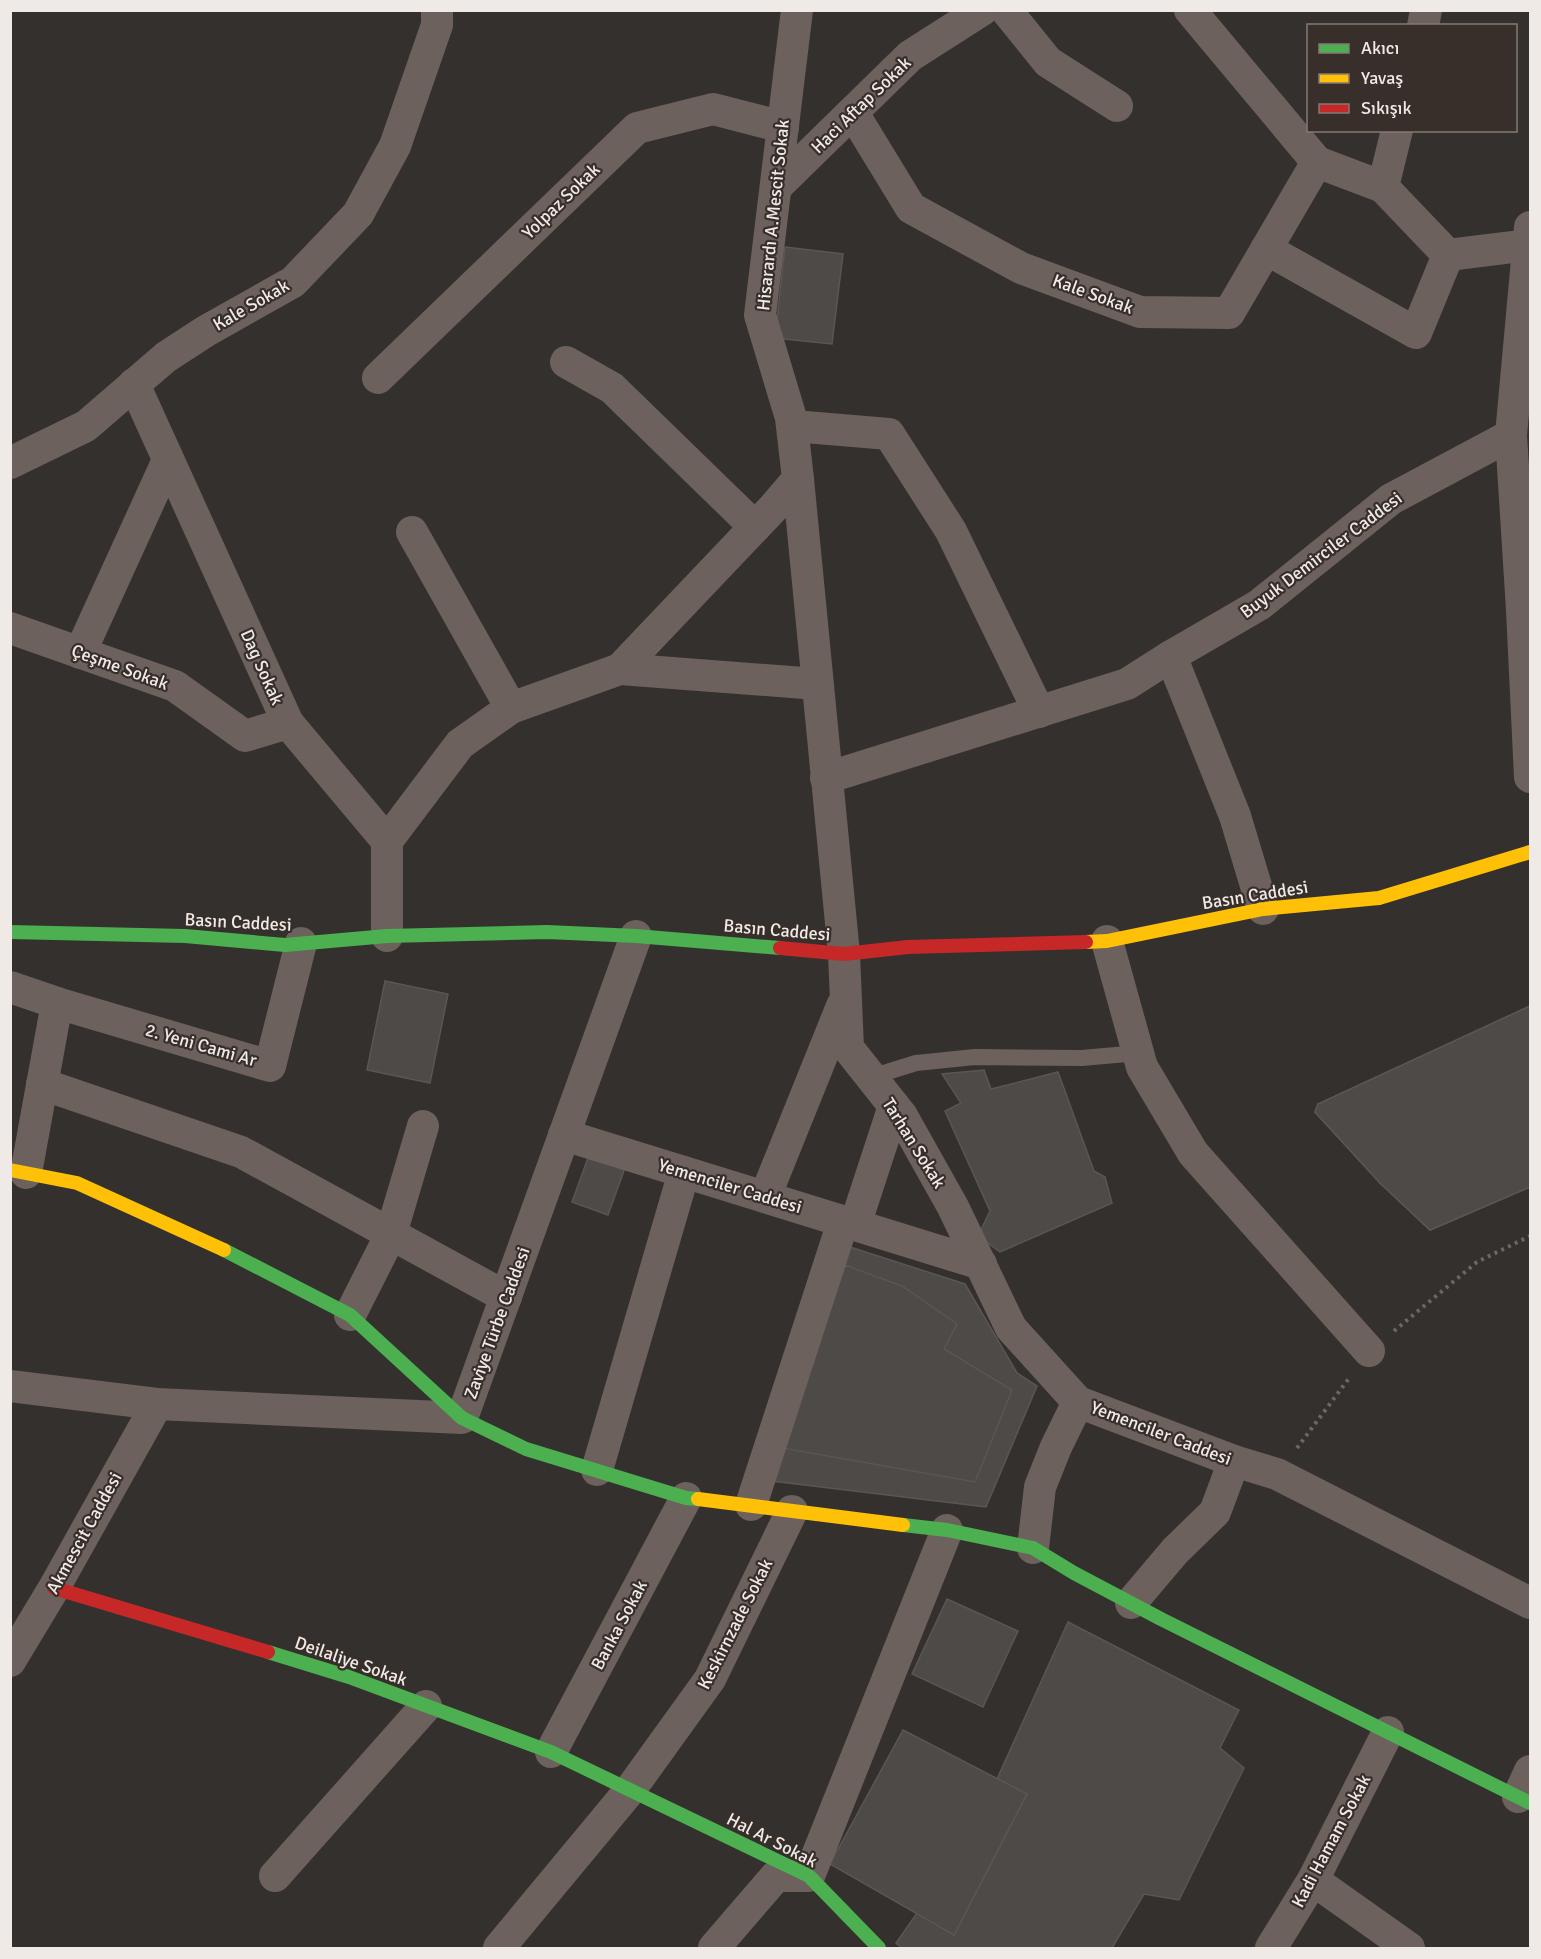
<svg xmlns="http://www.w3.org/2000/svg" width="1541" height="1959" font-family="Signika,sans-serif">
<rect width="100%" height="100%" fill="#34302e"/>
<g fill="#4e4a48" stroke="#5a5654" stroke-width="1.5">
<path d="M785 247 843 254 832 344 775 338Z"/>
<path d="M385 981 448 994 430 1083 367 1070Z"/>
<path d="M1530 1006V1055L1382 1120 1398 1144 1484 1110 1495 1133 1530 1115V1187L1430 1230 1380 1183 1315 1112 1318 1104Z"/>
<path d="M1530 1006V1187L1430 1230 1380 1183 1315 1112 1318 1104Z"/>
<path d="M984 1070 991 1089 1058 1072 1094 1171 1105 1177 1112 1203 1000 1252 978 1236 990 1211 945 1111 961 1103 942 1074Z"/>
<path d="M589 1155 625 1168 608 1215 572 1202Z"/>
<path d="M850 1247 965 1284 1017 1373 1037 1386 986 1507 772 1481Z"/>
<path d="M845 1265 902 1286 957 1324 944 1349 1012 1390 975 1482 782 1448Z"/>
<path d="M947 1599 1018 1631 983 1707 912 1674Z"/>
<path d="M1068 1622 1239 1710 1220 1748 1244 1768 1179 1900 1144 1894 1112 1948H902L896 1943 917 1913 954 1935 1027 1794 997 1779Z"/>
<path d="M903 1730 1027 1794 954 1935 830 1864Z"/>
</g>
<g fill="none" stroke-linecap="round" stroke-linejoin="round">
<g stroke="#6d6661" stroke-width="4" stroke-dasharray="3 4.5" stroke-linecap="butt">
<path d="M1394 1331 1477 1262 1530 1236"/>
<path d="M1297 1448 1350 1377"/>
</g>
<path stroke="#6c615c" stroke-width="16" d="M871 1077 916 1063 975 1057 1082 1058 1138 1053"/>
<g stroke="#6c615c" stroke-width="32">
<path d="M1006 10 1048 62 1117 106"/>
<path d="M1190 10 1317 162 1383 187 1448 255 1530 245"/>
<path d="M1423 26 1426 10"/>
<path d="M853 113 911 208 1021 268 1140 312 1229 313 1317 162"/>
<path d="M776 187 910 56 982 10"/>
<path d="M1383 187 1397 130"/>
<path d="M1530 227 1511 435 1522 610 1530 777"/>
<path d="M1266 249 1416 333 1448 255"/>
<path d="M566 362 612 388 755 527"/>
<path d="M378 378 637 128 713 109 783 127"/>
<path d="M134 384 288 723 387 841V936"/>
<path d="M793 426 889 434 951 531 1039 712"/>
<path d="M10 463 86 426 166 357 206 331 293 282 358 214 395 146 437 25V10"/>
<path d="M798 479 844 954 848 1048 902 1116 953 1207 1011 1328 1078 1402 1234 1461 1277 1474 1530 1603"/>
<path d="M412 532 511 708"/>
<path d="M10 628 175 686 245 736 288 723"/>
<path d="M80 653 168 460"/>
<path d="M1171 656 1235 816 1263 909"/>
<path d="M620 669 775 506 798 479 791 418 760 315 797 10"/>
<path d="M826 778 1127 684 1171 656 1259 605 1391 499 1511 435"/>
<path d="M387 841 460 744 511 708 620 669 817 684"/>
<path d="M1107 941 1142 1067 1193 1153 1369 1351"/>
<path d="M10 987 57 1003 270 1066 301 943"/>
<path d="M42 1084 241 1152 506 1297"/>
<path d="M564 1135 981 1264"/>
<path d="M26 1173 57 1003"/>
<path d="M765 1197 842 1006"/>
<path d="M855 1225 894 1106"/>
<path d="M350 1315 391 1234 423 1126"/>
<path d="M10 1386 157 1404 462 1418 636 936"/>
<path d="M597 1470 684 1172"/>
<path d="M751 1505 843 1222"/>
<path d="M1033 1548 1040 1487 1056 1447 1078 1402"/>
<path d="M1131 1603 1175 1551 1215 1512 1234 1461"/>
<path d="M10 1661 54 1588 157 1404"/>
<path d="M551 1752 686 1498"/>
<path d="M1518 1797 1530 1771"/>
<path d="M275 1876 426 1706"/>
<path d="M1313 1880 1409 1948"/>
<path d="M499 1948 630 1790 710 1679 792 1511"/>
<path d="M714 1948 776 1876H809L947 1530"/>
<path d="M1271 1948 1313 1880 1388 1732"/>
</g>
<g stroke="#4caf50" stroke-width="14">
<path d="M10 932 185 936 285 945 387 936 547 932 636 936 780 948"/>
<path d="M224 1250 350 1315 462 1418 526 1449 686 1498 698 1499"/>
<path d="M903 1525 947 1530 1033 1548 1074 1573 1161 1619 1530 1803"/>
<path d="M268 1652 349 1677 551 1752 809 1876 879 1948"/>
</g>
<g stroke="#ffc107" stroke-width="14">
<path d="M1086 942 1107 941 1263 909 1379 898 1530 852"/>
<path d="M10 1170 77 1183 224 1250"/>
<path d="M698 1499 903 1525"/>
</g>
<g stroke="#c62828" stroke-width="14">
<path d="M780 948 844 954 908 947 1086 942"/>
<path d="M54 1588 268 1652"/>
</g>
</g>
<g text-anchor="middle" stroke-width="4.5" stroke-linejoin="round" paint-order="stroke">
<g font-size="18" fill="#f0eae7" stroke="#382f2a">
<text transform="translate(861 105) rotate(-44)" y="6">Haci Aftap Sokak</text>
<text transform="translate(561 201) rotate(-44)" y="6">Yolpaz Sokak</text>
<text transform="translate(773 215) rotate(-84)" y="6">Hisarardı A.Mescit Sokak</text>
<text transform="translate(1093 294) rotate(20)" y="6">Kale Sokak</text>
<text transform="translate(251 305) rotate(-30)" y="6">Kale Sokak</text>
<text transform="translate(1321 555) rotate(-37)" y="6">Buyuk Demirciler Caddesi</text>
<text transform="translate(120 667) rotate(20)" y="6">Çeşme Sokak</text>
<text transform="translate(262 667) rotate(66)" y="6">Dag Sokak</text>
<text transform="translate(1255 895) rotate(-9)" y="6">Basın Caddesi</text>
<text transform="translate(238 922) rotate(3)" y="6">Basın Caddesi</text>
<text transform="translate(777 930) rotate(5)" y="6">Basın Caddesi</text>
<text transform="translate(201 1045) rotate(16)" y="6">2. Yeni Cami Ar</text>
<text transform="translate(914 1143) rotate(58)" y="6">Tarhan Sokak</text>
<text transform="translate(730 1186) rotate(17)" y="6">Yemenciler Caddesi</text>
<text transform="translate(497 1323) rotate(-70)" y="6">Zaviye Türbe Caddesi</text>
<text transform="translate(1161 1433) rotate(21)" y="6">Yemenciler Caddesi</text>
<text transform="translate(84 1533) rotate(-61)" y="6">Akmescit Caddesi</text>
<text transform="translate(735 1624) rotate(-63)" y="6">Keskirnzade Sokak</text>
<text transform="translate(619 1625) rotate(-62)" y="6">Banka Sokak</text>
<text transform="translate(351 1661) rotate(19)" y="6">Deilaliye Sokak</text>
<text transform="translate(772 1840) rotate(27)" y="6">Hal Ar Sokak</text>
<text transform="translate(1331 1841) rotate(-62)" y="6">Kadi Hamam Sokak</text>
</g>
</g>
<rect width="1541" height="1959" fill="none" stroke="#f0eae7" stroke-width="24"/>
<rect x="1307" y="24" width="210" height="108" fill="#382f2a" stroke="#827a76" stroke-width="1.5"/>
<rect x="1319" y="44" width="30" height="9" fill="#4caf50" stroke="#827a76" stroke-width="1.5"/>
<text x="1361" y="54" font-size="18" fill="#f0eae7">Akıcı</text>
<rect x="1319" y="74" width="30" height="9" fill="#ffc107" stroke="#827a76" stroke-width="1.5"/>
<text x="1361" y="84" font-size="18" fill="#f0eae7">Yavaş</text>
<rect x="1319" y="104" width="30" height="9" fill="#c62828" stroke="#827a76" stroke-width="1.5"/>
<text x="1361" y="114" font-size="18" fill="#f0eae7">Sıkışık</text>
</svg>
